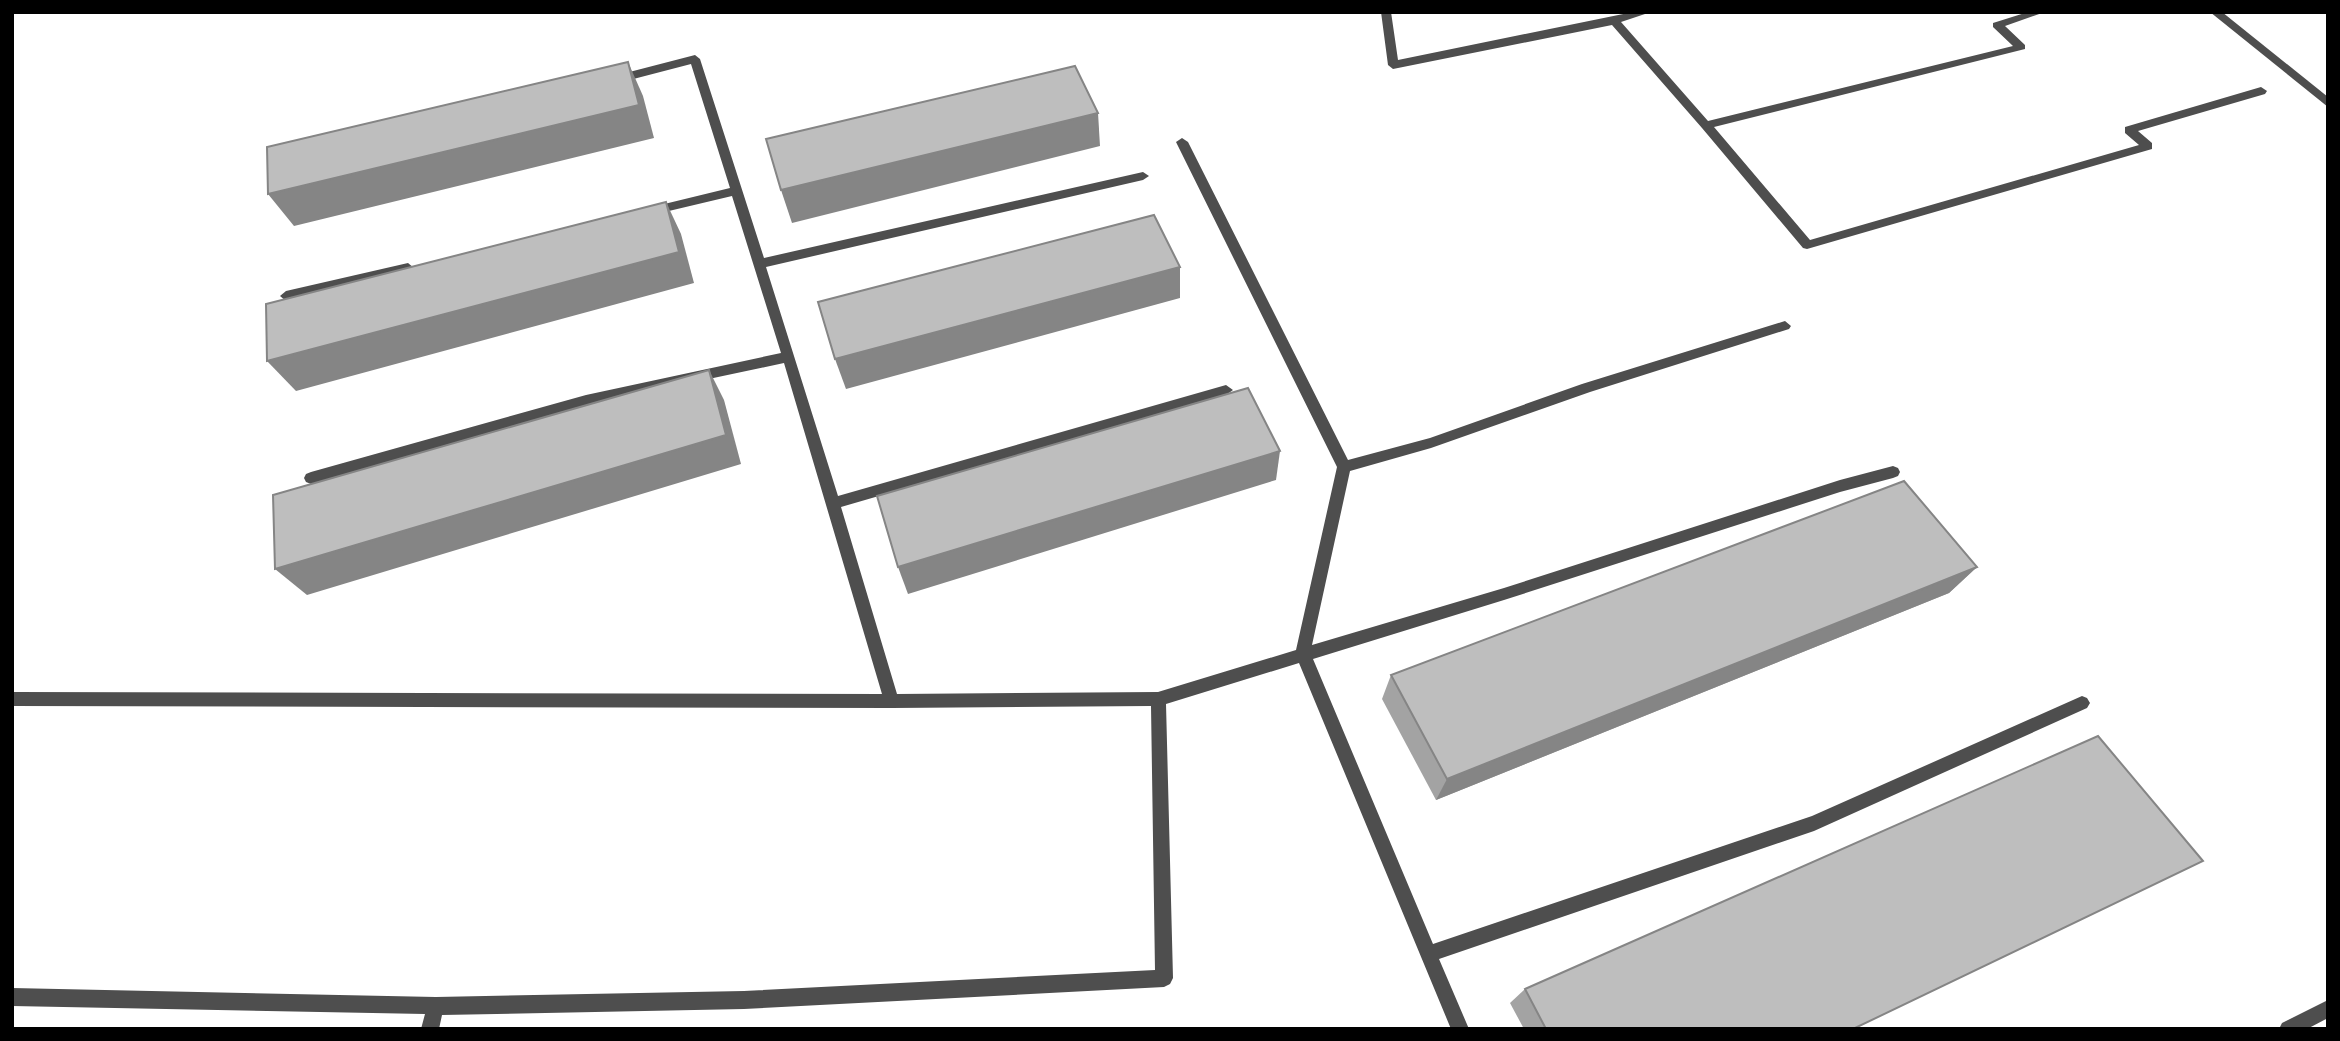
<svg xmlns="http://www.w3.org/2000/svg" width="2340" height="1041" font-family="'Open Sans',sans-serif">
<rect width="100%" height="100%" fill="#fff"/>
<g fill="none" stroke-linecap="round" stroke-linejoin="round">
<g fill="#4e4e4e" fill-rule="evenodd">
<path d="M1381 12H1391L1398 60 1633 12H1651L1621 22 1708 121 2013 46 1993 27V23L2028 12H2045L2005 26 2025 45V49L1714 127 1810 240 2139 145 2125 133V127L2261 87 2267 91 2265 94 2138 131 2152 143V149L1807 249 1803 248 1702 128 1612 25 1393 69 1388 65Z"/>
<path d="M2210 12H2222L2328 97V107Z"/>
<path d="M695 55 700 59 764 258 1143 172 1149 176 1143 180 766 267 838 496 1226 385 1233 390 1226 395 841 507 897 694 1158 692 1296 650 1337 467 1176 142 1182 138 1188 142 1348 460 1430 438 1582 384 1785 321 1791 326 1789 329 1590 392 1431 448 1350 471 1312 645 1504 588 1840 480 1893 466 1898 468 1900 472 1898 476 1893 478 1840 492 1504 600 1313 659 1433 944 1812 816 2082 696 2087 698 2090 703 2087 708 1814 831 1439 959 1469 1029H1451L1299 663 1166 704 1173 978 1170 984 1164 987 744 1009 442 1015 439 1029H421L425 1014 12 1006V988L436 997 744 991 1155 970 1151 706 892 708 12 706V692L882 694 784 363 586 405 311 484 306 482 304 478 306 474 311 472 586 395 781 353 732 196 652 215 646 211 652 207 730 188 691 64 618 83 613 79 614 76Z"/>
<path d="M408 263 414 268 412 271 286 301 280 296 286 291Z"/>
<path d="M2328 1000V1018L2307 1029H2279L2282 1023Z"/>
</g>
</g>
<g fill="#a3a3a3">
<path d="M1977 567 1949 593 1436 800 1382 699 1391 675Z"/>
<path d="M1525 989 1853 1029H1524L1510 1003Z"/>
</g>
<g fill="#858585">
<path d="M628 62 643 96 654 138 294 226 268 194Z"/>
<path d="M1098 113 1100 146 792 223 781 190Z"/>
<path d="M666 202 681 234 694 283 296 391 267 361Z"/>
<path d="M1180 267V298L846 389 835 359Z"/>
<path d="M709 370 724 400 741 464 307 595 275 569Z"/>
<path d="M1280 451 1276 480 908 594 898 567Z"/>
<path d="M1977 567 1949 593 1436 800 1447 779Z"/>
</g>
<g fill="#bebebe" stroke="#858585" stroke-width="2">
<path d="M628 62 639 105 268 194 267 147Z"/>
<path d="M1075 66 1098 113 781 190 766 139Z"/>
<path d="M666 202 679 252 267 361 266 304Z"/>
<path d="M1154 215 1180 267 835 359 818 302Z"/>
<path d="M709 370 726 435 275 569 273 495Z"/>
<path d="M1248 388 1280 451 898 567 877 496Z"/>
<path d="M1904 481 1977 567 1447 779 1391 675Z"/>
<path d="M2098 736 2203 861 1853 1029H1546L1525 989Z"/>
</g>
<rect width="2340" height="1041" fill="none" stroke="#000000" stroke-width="28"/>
</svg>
